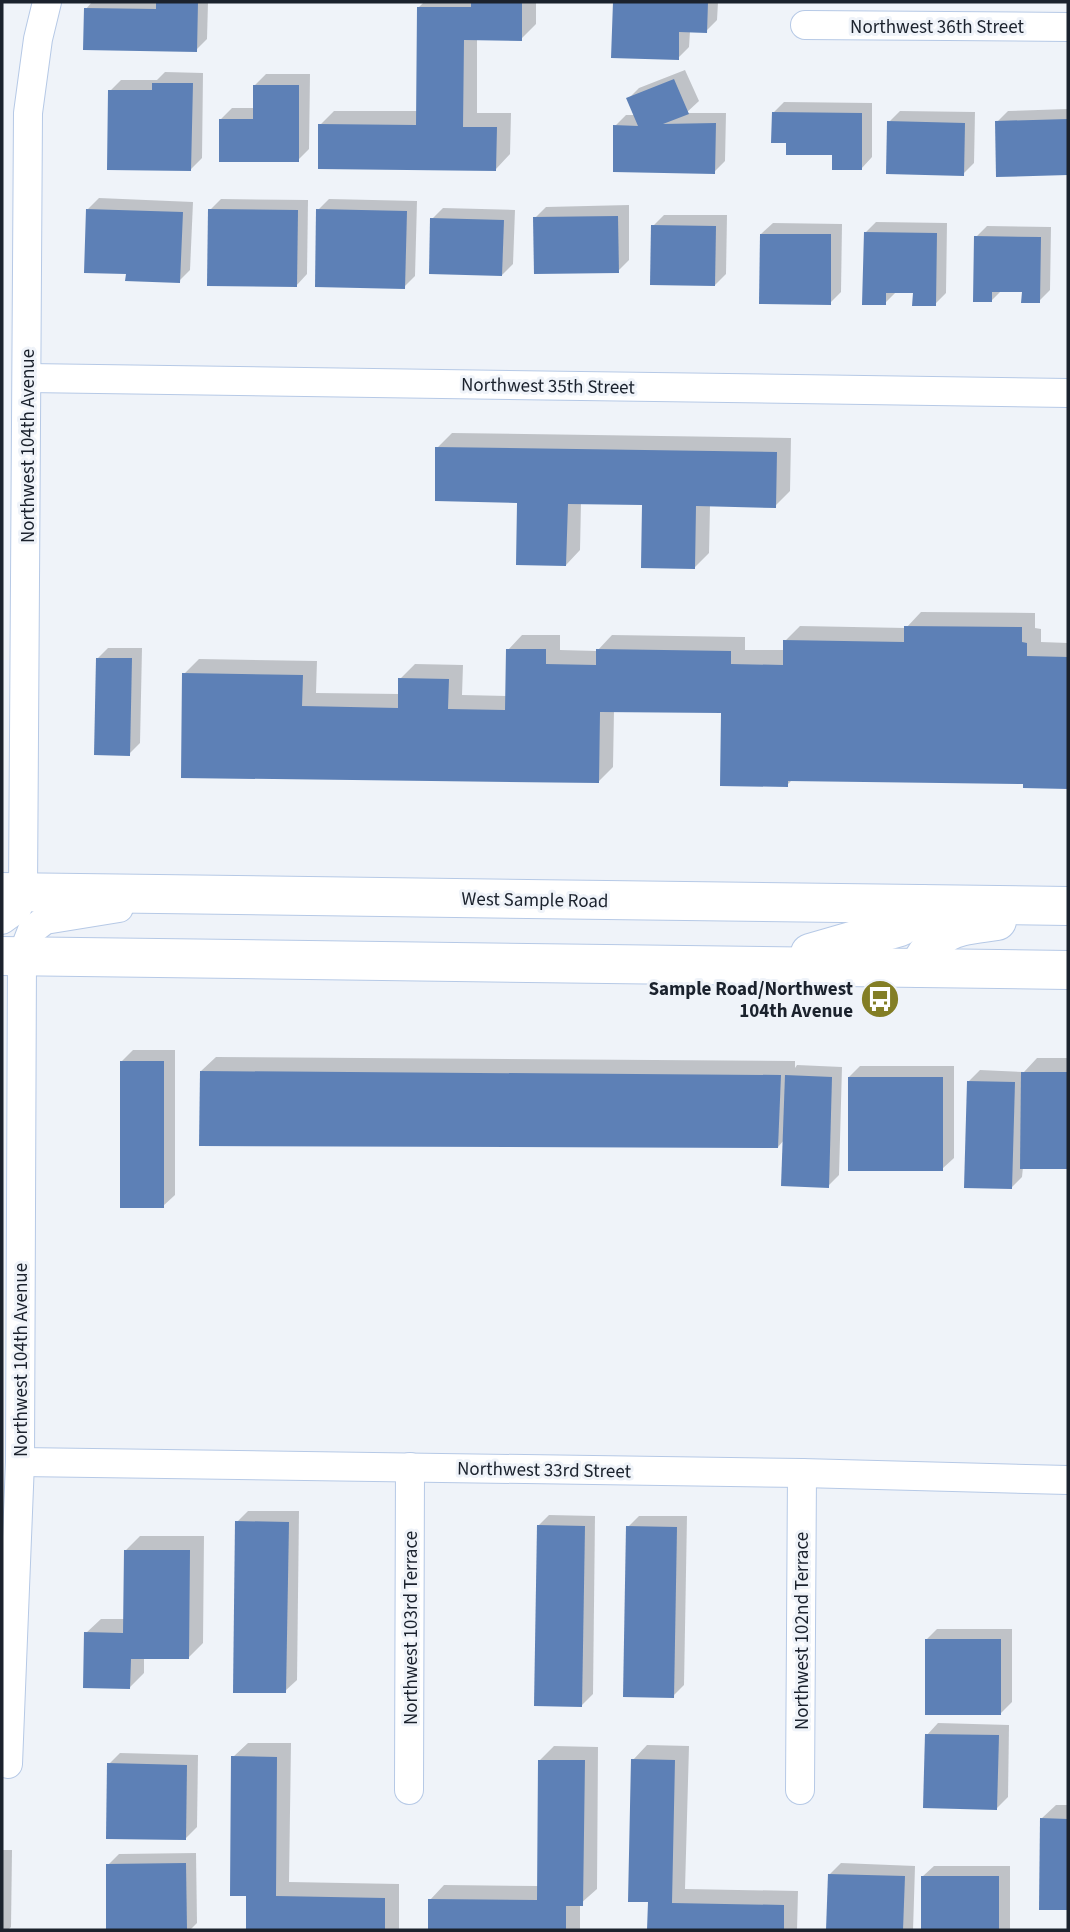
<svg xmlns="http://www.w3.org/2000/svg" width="1070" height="1932" font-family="'Source Sans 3',sans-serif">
<rect width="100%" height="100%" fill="#eff3f9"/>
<g fill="#0003">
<path d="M92 2H208L207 39 196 50 86 9Z"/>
<path d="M424 2H536V24L521 39 477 38V113H511L510 154 496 169 320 125 334 111H418L419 7Z"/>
<path d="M615 2H718L717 20 706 31H690L689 47 678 58 613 56Z"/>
<path d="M685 70 699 101 686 113H726L725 161 714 172 615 126 626 115H635L628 99 639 88Z"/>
<path d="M165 72 203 73 202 158 191 169 110 91 121 80H157Z"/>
<path d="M266 74H310L309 149 298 160 221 119 232 108H255V85Z"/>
<path d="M784 102 872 103V157L861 169 834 154 787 141 773 113Z"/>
<path d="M1068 109V173L998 175 997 122 1008 111Z"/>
<path d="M900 111 975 112 974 163 963 174 889 122Z"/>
<path d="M99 198 193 202 190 270 179 281 127 272 88 209Z"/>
<path d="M221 199 308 200 307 274 296 286 210 210Z"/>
<path d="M329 199 417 201 415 276 404 287 318 210Z"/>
<path d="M629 205V260L618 271 535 218 546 207Z"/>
<path d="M443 208 515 210 513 264 502 275 432 219Z"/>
<path d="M664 215H727L726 274 715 285 653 226Z"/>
<path d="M876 222 947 223 946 293 935 304 915 291 896 292 885 303 865 233Z"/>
<path d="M773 223 842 224 841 292 830 303 761 234Z"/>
<path d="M987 226 1051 227 1050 290 1039 301 1023 290H1002L992 300 976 237Z"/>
<path d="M452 433 791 438 790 491 775 506 710 505 709 553 694 568 644 503 581 502 580 550 566 565 519 501 437 448Z"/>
<path d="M921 612 1035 613V628L1041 629V642L1068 643V787L1025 786V782L793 779 787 785 723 712 614 710 613 767 598 782 182 776 184 674 199 659 317 661 316 693 400 694V679L415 664 463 665 462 695 507 696 508 650 522 635H560V650L597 651 612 635 745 637V650H785V641L800 626 906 628Z"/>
<path d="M108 648H142L140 743 129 754 97 659Z"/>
<path d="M133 1050H175V1195L163 1206 122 1061Z"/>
<path d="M216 1057 795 1061V1068L797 1065 842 1067 839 1175 828 1186 784 1140 778 1147 201 1071Z"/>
<path d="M1037 1058H1068V1167H1023L1022 1177 1011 1188 969 1081 980 1070 1024 1072Z"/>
<path d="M860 1066H954V1158L942 1169 849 1077Z"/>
<path d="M248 1511H299L297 1680 285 1691 237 1522Z"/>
<path d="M549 1515 595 1516 593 1694 582 1705 538 1526Z"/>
<path d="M639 1516H687L684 1685 673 1696 628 1527Z"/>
<path d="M140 1536H204L203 1643 189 1657H144V1673L130 1687 86 1633 101 1619H125L126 1550Z"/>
<path d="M937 1629H1012V1702L1001 1713 926 1640Z"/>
<path d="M938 1723 1009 1725 1008 1797 997 1808 927 1735Z"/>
<path d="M248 1743H291L289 1882 399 1884V1930H247L248 1894 233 1757Z"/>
<path d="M647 1745 689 1746 685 1889 798 1891 797 1930H649L650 1901 633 1760Z"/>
<path d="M554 1746 598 1747 597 1889 580 1904V1930H429L430 1900 444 1885 538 1886 539 1761Z"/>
<path d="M120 1753 198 1755 197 1827 186 1838 109 1764Z"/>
<path d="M1056 1805H1068V1909L1041 1908V1819Z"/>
<path d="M2 1850H12L11 1927 8 1930H2Z"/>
<path d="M196 1853 197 1923 190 1930H108V1865L119 1854Z"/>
<path d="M841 1863 915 1866 913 1930H828L830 1874Z"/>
<path d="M934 1866H1010V1930H922V1877Z"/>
</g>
<g fill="#5d80b6">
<path d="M156 2H198L197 52 83 50 84 8 156 9Z"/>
<path d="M471 2H522V41L464 40 463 127H497L496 171 318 169V124L416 125 417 7H471Z"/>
<path d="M613 2H708L707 33 679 32V60L611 58Z"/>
<path d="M674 79 689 114 663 124 716 123 715 174 613 172V125L638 126 626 98Z"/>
<path d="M152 83H193L191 171 107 170 108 90H152Z"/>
<path d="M253 85H299V162H219V119H253Z"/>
<path d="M772 112 862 113V170H832V155H786V143H771Z"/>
<path d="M1068 119V175L996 177 995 121Z"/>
<path d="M887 121 965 123 964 176 886 174Z"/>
<path d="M86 209 183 212 180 283 125 281 126 274 84 273Z"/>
<path d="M208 209 298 210 297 287 207 286Z"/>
<path d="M316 209 407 211 405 289 315 287Z"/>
<path d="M618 216 619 273 534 274 533 217Z"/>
<path d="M430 218 504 220 502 276 429 274Z"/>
<path d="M651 225 716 226 715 286 650 285Z"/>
<path d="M864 232 937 233 936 306H912L913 293H886V305H862Z"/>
<path d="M760 234H831V305L759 304Z"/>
<path d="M974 236 1041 237 1040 303H1021L1022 292H992V302H973Z"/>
<path d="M435 447 777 452 776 508 696 506 695 569 641 568 642 505 568 504 566 566 516 565 517 503 435 501Z"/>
<path d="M904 626 1022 627V642L1027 643V656L1068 657V789L1023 788V784L788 781V787L720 786 721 713 600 712 599 783 181 778 182 673 303 675 302 706 398 708V678L449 679 448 709 505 710 506 649H546V664L596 665V649L731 651V664L783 665V640L904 642Z"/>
<path d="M96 658H132L130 756 94 755Z"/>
<rect x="120" y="1061" width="44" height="147"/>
<path d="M200 1071 781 1075 778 1148 199 1146Z"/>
<path d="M1021 1072H1068V1169H1020Z"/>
<path d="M785 1075 832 1077 829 1188 781 1186Z"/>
<rect x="848" y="1077" width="95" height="94"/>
<path d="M967 1081 1015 1082 1012 1189 964 1188Z"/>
<path d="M235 1521 289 1522 286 1693H233Z"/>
<path d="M537 1525 585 1526 582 1707 534 1706Z"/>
<path d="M626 1526 677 1527 674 1698 623 1697Z"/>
<path d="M124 1550H190L189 1659H131L130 1689 83 1688 84 1632 123 1633Z"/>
<rect x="925" y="1639" width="76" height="76"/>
<path d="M925 1734 999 1735 997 1810 923 1808Z"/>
<path d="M231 1756 277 1757 276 1896 385 1898V1930H246V1896H230Z"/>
<path d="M631 1759 675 1760 672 1903 784 1905V1930H647L648 1902H628Z"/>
<path d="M538 1760H585L583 1906H566V1930H428V1899L537 1900Z"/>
<path d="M107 1763 187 1765 186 1840 106 1839Z"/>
<path d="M1040 1818 1068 1819V1910H1039Z"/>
<path d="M186 1863 187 1930H106V1864Z"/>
<path d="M828 1874 905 1876 903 1930H826Z"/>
<rect x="921" y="1876" width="78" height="54"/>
</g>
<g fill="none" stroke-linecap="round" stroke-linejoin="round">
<g stroke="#b6c9e6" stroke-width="30">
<g id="minor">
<path d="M805 25 1068 27"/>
<path d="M28 378 1068 393"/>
<path d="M2 920 17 909 23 892 28 113 38 39 47 2"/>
<path d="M20 1462 802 1473 1068 1480"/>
<path d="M8 1764 20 1462 22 956 32 930 45 920 119 908"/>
<path d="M409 1790 410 1467"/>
<path d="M800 1790 802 1473"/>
</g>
</g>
<g stroke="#b6c9e6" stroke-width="40">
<g id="primary">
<path d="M2 892 1068 906"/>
<path d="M810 953 900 927 922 904"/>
<path d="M2 956 1068 970"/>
<path d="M918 968C943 925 949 928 997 921"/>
</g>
</g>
<use href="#minor" stroke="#fff" stroke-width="28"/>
<use href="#primary" stroke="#fff" stroke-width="38"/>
</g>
<defs>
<g id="bus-disc" transform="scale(2.0125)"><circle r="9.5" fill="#837e25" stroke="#eff3f9"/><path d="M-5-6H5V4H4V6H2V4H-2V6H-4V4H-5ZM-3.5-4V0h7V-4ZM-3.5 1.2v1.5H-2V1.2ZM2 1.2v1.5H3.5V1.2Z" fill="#fff"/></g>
</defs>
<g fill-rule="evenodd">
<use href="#bus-disc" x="880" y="999"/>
</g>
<g text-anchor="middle" stroke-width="6" stroke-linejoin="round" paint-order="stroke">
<g font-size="19" fill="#1b222d" stroke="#eff3f9">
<text x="937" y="33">Northwest 36th Street</text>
<text transform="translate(548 385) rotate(1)" y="7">Northwest 35th Street</text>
<text transform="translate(27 446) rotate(-90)" y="7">Northwest 104th Avenue</text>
<text transform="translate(535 899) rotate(1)" y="7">West Sample Road</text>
<text transform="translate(20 1360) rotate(-90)" y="7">Northwest 104th Avenue</text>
<text transform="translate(544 1469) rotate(1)" y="7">Northwest 33rd Street</text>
<text transform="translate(410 1628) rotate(-90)" y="7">Northwest 103rd Terrace</text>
<text transform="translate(801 1631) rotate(-90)" y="7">Northwest 102nd Terrace</text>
</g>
<g font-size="19" font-weight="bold" fill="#1b222d" stroke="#eff3f9" text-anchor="end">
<text x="853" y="995">Sample Road/Northwest<tspan x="853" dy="22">104th Avenue</tspan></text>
</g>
</g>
<rect width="1070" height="1932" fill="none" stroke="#1b222d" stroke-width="7"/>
</svg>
